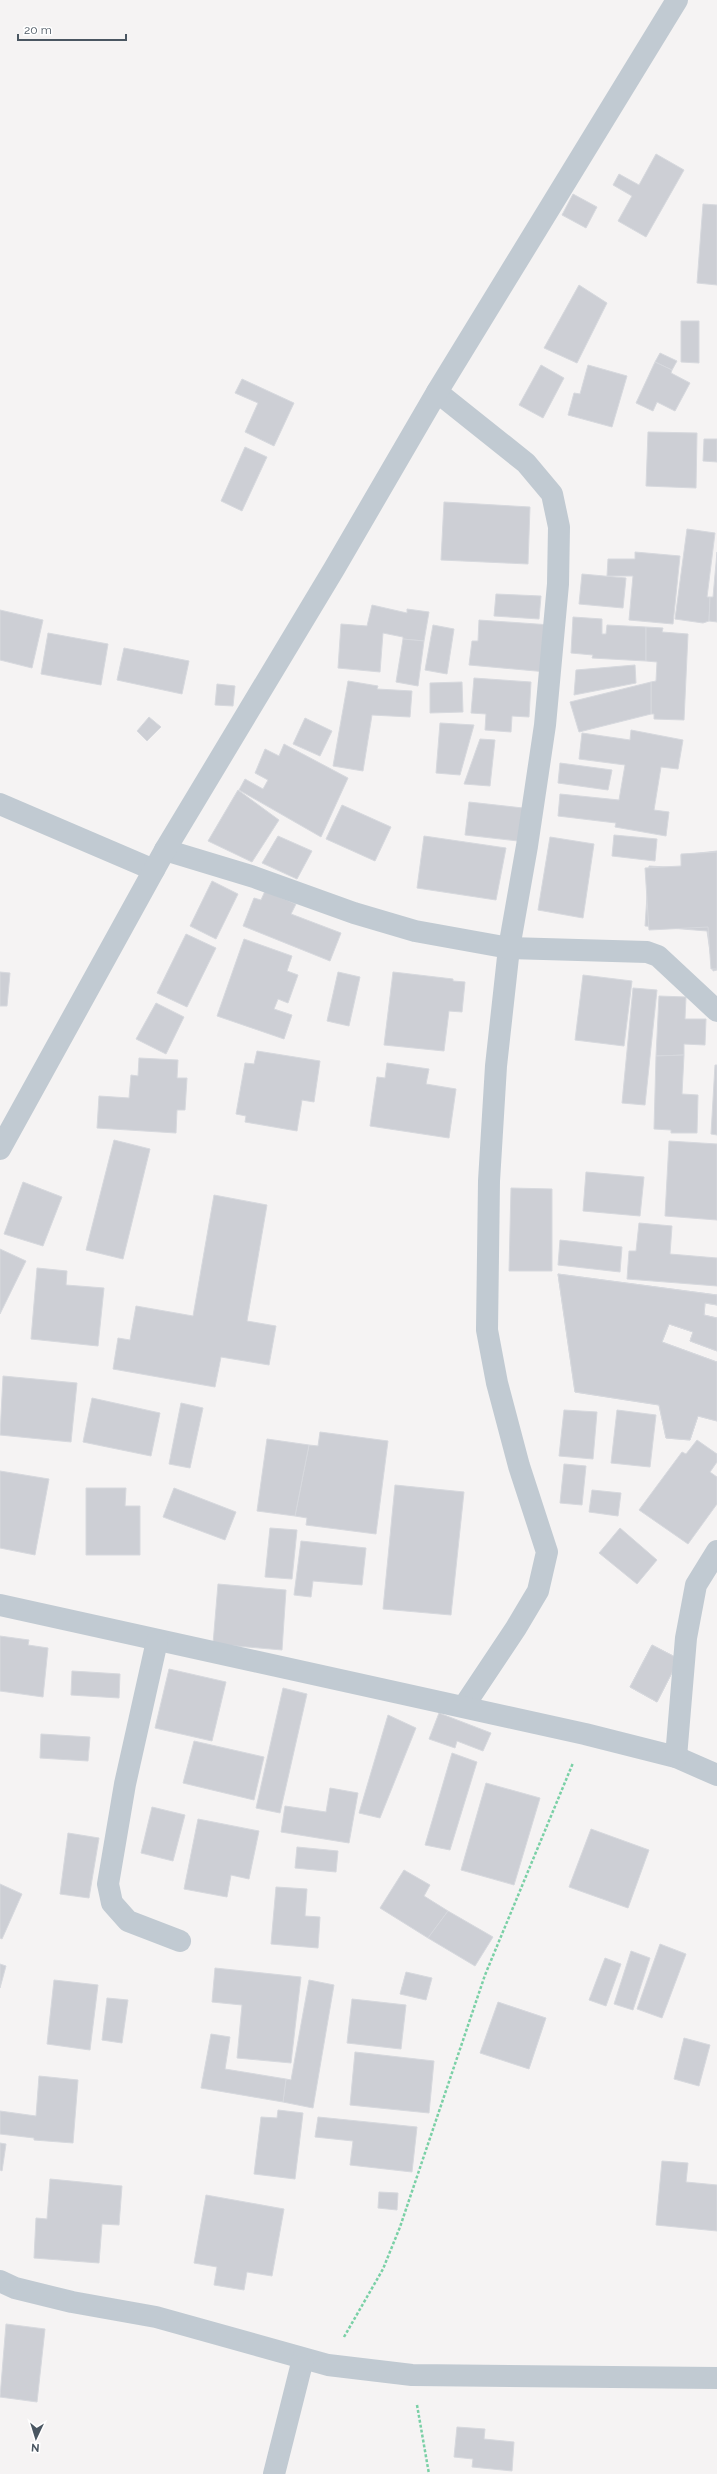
<svg xmlns="http://www.w3.org/2000/svg" width="717" height="2474" font-family="Raleway,sans-serif">
<rect width="100%" height="100%" fill="#f5f3f3"/>
<g fill="#cdcfd5" stroke="#d7d9de">
<path d="M656 154 684 170 646 237 618 221 632 196 613 185 619 174 639 185Z"/>
<path d="M573 194 597 207 586 228 562 215Z"/>
<path d="M703 204 717 205V285L697 283Z"/>
<path d="M579 285 607 303 577 363 544 348Z"/>
<path d="M681 321H699V363L681 362Z"/>
<path d="M660 353 677 361 672 370 655 362Z"/>
<path d="M655 362 672 370 671 373 690 383 675 411 657 402 653 411 636 403Z"/>
<path d="M541 365 564 378 543 418 519 405Z"/>
<path d="M588 365 627 376 612 427 568 415 574 393 580 394Z"/>
<path d="M242 379 294 403 274 446 245 432 258 403 235 393Z"/>
<path d="M648 432 697 433 696 488 646 486Z"/>
<path d="M704 439H717V462L703 461Z"/>
<path d="M245 447 267 457 242 511 221 501Z"/>
<path d="M444 502 530 507 528 564 441 560Z"/>
<path d="M687 529 715 533 707 597H710L709 621 703 623 675 619Z"/>
<path d="M635 552 680 556 673 624 629 620 633 576H607L608 559H635Z"/>
<path d="M717 552V622L709 621 710 597H713Z"/>
<path d="M582 574 626 578 623 608 579 604Z"/>
<path d="M496 594 541 596 539 619 494 616Z"/>
<path d="M372 605 407 613V609L429 612 424 641 403 639V637L383 633 380 672 338 668 341 624 367 626Z"/>
<path d="M0 610 43 620 32 668 0 660Z"/>
<path d="M573 617 602 619V634H606L607 625 646 627V661L592 658 593 655 571 653Z"/>
<path d="M479 620 551 625 547 672 469 665 472 641H478Z"/>
<path d="M433 625 454 629 447 674 425 670Z"/>
<path d="M646 627 663 628 662 632 688 634 684 720 654 719V714H651V682L656 681 657 662 646 661Z"/>
<path d="M48 633 108 644 101 685 41 674Z"/>
<path d="M403 639 424 641 418 686 396 682Z"/>
<path d="M124 648 189 661 182 694 117 680Z"/>
<path d="M635 665 636 683 574 695 576 670Z"/>
<path d="M474 678 531 682 529 717 512 716 511 732 485 730 486 714 471 713Z"/>
<path d="M348 681 378 686 377 689 412 691 410 717 372 715 363 771 333 766Z"/>
<path d="M462 682 463 712 430 713V683Z"/>
<path d="M651 682V714L579 732 570 702Z"/>
<path d="M217 684 235 686 233 706 215 705Z"/>
<path d="M149 717 161 727 147 741 137 731Z"/>
<path d="M305 718 332 731 320 756 293 744Z"/>
<path d="M440 723 474 725 460 775 436 773Z"/>
<path d="M631 730 683 740 678 769 661 767 654 810 669 812 666 836 615 827 616 823 558 816 560 794 619 800 625 765 579 759 582 733 630 740Z"/>
<path d="M480 739 495 740 490 786 464 784Z"/>
<path d="M284 744 348 778 321 837 239 790 245 779 263 789 268 780 255 773 265 749 279 756Z"/>
<path d="M560 763 612 770 608 790 558 783Z"/>
<path d="M238 790 279 820 252 862 208 841Z"/>
<path d="M469 802 523 808 518 841 465 835Z"/>
<path d="M342 805 391 827 375 861 326 839Z"/>
<path d="M614 835 657 839 655 861 612 856Z"/>
<path d="M278 836 312 851 297 879 262 863Z"/>
<path d="M424 836 506 848 496 900 417 888Z"/>
<path d="M550 837 594 844 583 918 538 910Z"/>
<path d="M717 851V970L713 971 707 931 645 926 649 866 682 868 681 855Z"/>
<path d="M717 852V969H711L708 927 649 930 645 868 681 866V854Z"/>
<path d="M212 881 238 894 216 939 190 926Z"/>
<path d="M265 891 296 904 291 914 341 933 330 961 243 926 254 898 261 900Z"/>
<path d="M186 934 216 948 187 1007 157 993Z"/>
<path d="M244 939 292 956 287 971 298 975 288 1003 278 999 274 1009 292 1015 284 1039 217 1016Z"/>
<path d="M0 972 10 973 7 1006H0Z"/>
<path d="M338 972 360 977 349 1026 327 1021Z"/>
<path d="M393 972 453 979V981L465 982 462 1012 449 1011 444 1051 384 1045Z"/>
<path d="M583 975 632 981 624 1046 575 1040Z"/>
<path d="M633 988 657 990 645 1105 622 1103Z"/>
<path d="M659 996 686 997 685 1019H706L705 1045 684 1044V1055L656 1056Z"/>
<path d="M156 1003 184 1017 166 1054 136 1039Z"/>
<path d="M257 1051 320 1061 314 1102 302 1100 297 1131 245 1122 246 1116 236 1114 245 1063 254 1064Z"/>
<path d="M684 1055 682 1094 698 1095 697 1133H671V1130L654 1129 656 1056Z"/>
<path d="M139 1058 178 1060 177 1078H187L185 1110H177L176 1133 97 1128 99 1096 129 1098 131 1075 138 1076Z"/>
<path d="M387 1063 429 1069 426 1084 456 1089 449 1138 370 1126 377 1077 385 1078Z"/>
<path d="M715 1065H717V1135L711 1134Z"/>
<path d="M114 1140 150 1149 123 1259 86 1250Z"/>
<path d="M669 1141 717 1144V1220L665 1216Z"/>
<path d="M586 1172 644 1177 640 1216 583 1211Z"/>
<path d="M23 1182 62 1197 43 1246 4 1234Z"/>
<path d="M511 1188 552 1189V1271H509Z"/>
<path d="M214 1195 267 1205 247 1321 276 1326 269 1365 221 1357 215 1387 113 1369 118 1338 130 1340 136 1306 193 1316Z"/>
<path d="M639 1223 672 1226 670 1254 717 1258V1286L627 1279 629 1251H636Z"/>
<path d="M560 1240 622 1247 620 1272 558 1265Z"/>
<path d="M0 1249 26 1261 0 1314Z"/>
<path d="M37 1268 67 1271 66 1285 104 1288 98 1346 31 1339Z"/>
<path d="M558 1274 717 1295V1305L705 1303 704 1315 717 1318V1351L690 1341 693 1332 669 1324 662 1342 717 1362V1421L698 1416 690 1440 666 1438 659 1405 575 1392Z"/>
<path d="M558 1274 717 1295V1305L705 1303 704 1315 717 1318V1351L690 1341 693 1332 669 1324 662 1342 717 1362V1421L698 1416 690 1440 666 1438 659 1405 575 1392Z"/>
<path d="M3 1376 77 1383 71 1442 0 1435Z"/>
<path d="M92 1398 160 1413 151 1456 83 1442Z"/>
<path d="M181 1403 203 1408 190 1468 169 1464Z"/>
<path d="M564 1410 597 1412 593 1459 559 1456Z"/>
<path d="M617 1410 656 1415 650 1467 611 1463Z"/>
<path d="M320 1432 388 1441 376 1534 306 1525 307 1518 295 1516 309 1445 318 1446Z"/>
<path d="M267 1439 309 1445 295 1516 257 1511Z"/>
<path d="M697 1440 717 1454V1462L710 1472 717 1477V1504L688 1544 639 1510 682 1452 686 1454Z"/>
<path d="M564 1464 586 1466 582 1505 560 1503Z"/>
<path d="M0 1471 49 1479 35 1555 0 1548Z"/>
<path d="M395 1485 464 1492 451 1615 383 1609Z"/>
<path d="M86 1488H126L125 1506H140V1555H86Z"/>
<path d="M174 1488 236 1512 225 1540 163 1517Z"/>
<path d="M592 1490 621 1493 618 1516 589 1512Z"/>
<path d="M270 1528 297 1530 292 1579 265 1577Z"/>
<path d="M620 1528 657 1560 637 1584 599 1553Z"/>
<path d="M301 1541 366 1548 362 1585 313 1581 311 1597 294 1595Z"/>
<path d="M218 1584 286 1590 282 1650 213 1644Z"/>
<path d="M0 1636 29 1640 28 1645 48 1648 43 1697 0 1691Z"/>
<path d="M652 1645 679 1659 657 1702 630 1687Z"/>
<path d="M652 1645 679 1659 657 1702 630 1687Z"/>
<path d="M169 1669 226 1682 212 1741 155 1728Z"/>
<path d="M72 1671 120 1674 119 1698 71 1695Z"/>
<path d="M283 1688 307 1694 280 1813 256 1808Z"/>
<path d="M439 1713 491 1733 483 1751 457 1741 455 1748 429 1739Z"/>
<path d="M388 1715 416 1728 380 1818 359 1813Z"/>
<path d="M41 1734 90 1737 88 1761 40 1758Z"/>
<path d="M194 1741 264 1757 254 1800 183 1783Z"/>
<path d="M452 1753 477 1762 450 1850 425 1845Z"/>
<path d="M486 1783 540 1798 514 1885 461 1870Z"/>
<path d="M330 1788 358 1793 349 1843 281 1832 285 1806 326 1812Z"/>
<path d="M152 1807 185 1815 173 1861 141 1853Z"/>
<path d="M198 1819 259 1831 249 1879 231 1875 227 1897 184 1889Z"/>
<path d="M591 1829 649 1850 628 1908 569 1887Z"/>
<path d="M68 1833 99 1838 89 1898 60 1894Z"/>
<path d="M297 1847 338 1851 336 1872 295 1868Z"/>
<path d="M404 1870 430 1885 424 1896 448 1911 428 1938 380 1908Z"/>
<path d="M0 1884 22 1894 2 1939 0 1938Z"/>
<path d="M276 1887 307 1889 305 1916 320 1917 318 1948 271 1944Z"/>
<path d="M448 1911 493 1937 475 1966 428 1938Z"/>
<path d="M660 1944 686 1954 662 2018 637 2009Z"/>
<path d="M631 1951 650 1958 633 2010 614 2004Z"/>
<path d="M605 1958 621 1964 606 2006 589 2000Z"/>
<path d="M0 1964 6 1966 0 1988Z"/>
<path d="M215 1968 301 1977 291 2063 237 2058 242 2005 212 2002Z"/>
<path d="M406 1972 432 1978 426 2000 400 1994Z"/>
<path d="M54 1980 98 1985 90 2050 47 2044Z"/>
<path d="M309 1980 334 1985 313 2108 283 2102 286 2079 291 2080Z"/>
<path d="M107 1998 128 2000 122 2043 102 2040Z"/>
<path d="M352 1999 406 2005 401 2049 347 2043Z"/>
<path d="M498 2002 546 2018 529 2069 480 2053Z"/>
<path d="M211 2034 230 2037 225 2069 286 2079 283 2102 201 2088Z"/>
<path d="M684 2038 710 2045 699 2086 674 2079Z"/>
<path d="M355 2052 434 2061 429 2113 350 2105Z"/>
<path d="M39 2076 78 2080 73 2143 34 2140V2138L0 2134V2111L36 2116Z"/>
<path d="M278 2110 303 2113 295 2179 254 2174 261 2117 277 2118Z"/>
<path d="M318 2117 417 2127 412 2172 350 2165 353 2141 315 2137Z"/>
<path d="M0 2143 6 2144 2 2171 0 2170Z"/>
<path d="M662 2161 688 2163 686 2182 717 2185V2231L656 2225Z"/>
<path d="M50 2179 122 2186 119 2225 102 2224 99 2263 34 2258 36 2218 47 2219Z"/>
<path d="M379 2192 398 2193 397 2210 378 2208Z"/>
<path d="M206 2195 284 2209 272 2276 247 2272 244 2290 214 2285 217 2267 194 2263Z"/>
<path d="M6 2324 45 2329 37 2402 0 2397Z"/>
<path d="M457 2427 485 2429 484 2439 514 2442 512 2471 472 2467 473 2459 454 2457Z"/>
</g>
<g fill="none" stroke-linecap="round" stroke-linejoin="round">
<g stroke="#7ad0a6" stroke-width="2.5" stroke-dasharray="3 2" stroke-linecap="butt">
<path d="M344 2337 383 2269 400 2227 485 1975 573 1763"/>
<path d="M417 2405 429 2474"/>
</g>
<g stroke="#c1cad2" stroke-width="22">
<path d="M437 392 526 463 552 494 559 527 558 584 545 725 527 846 509 948 496 1066 489 1181 487 1330 497 1383 519 1466 547 1552 538 1591 516 1628 464 1706"/>
<path d="M0 804 154 870"/>
<path d="M165 850 254 877 354 913 415 931 509 948 647 952 658 956 717 1011"/>
<path d="M0 1149 165 850 334 569 437 392 677 0"/>
<path d="M0 1605 585 1734 676 1757 717 1775"/>
<path d="M157 1641 125 1784 108 1884 112 1903 128 1921 180 1941"/>
<path d="M676 1757 686 1638 696 1585 717 1551"/>
<path d="M0 2281 15 2288 72 2302 156 2317 328 2365 412 2375 717 2378"/>
<path d="M274 2474 303 2359"/>
</g>
</g>
<g transform="translate(36 2438) rotate(184)" stroke="#ffffff" stroke-width="3" paint-order="stroke">
<path d="M0-3L7 15L0 10L-7 15Z" fill="#4a5661"/>
<text y="-6" font-size="11" font-weight="bold" text-anchor="middle" fill="#4a5661">N</text>
</g>
<path d="M18 34v6h108v-6" fill="none" stroke="#4a5661" stroke-width="2"/>
<text x="24" y="34" font-size="12" fill="#4a5661" stroke="#ffffff" stroke-width="3" paint-order="stroke">20 m</text>
</svg>
